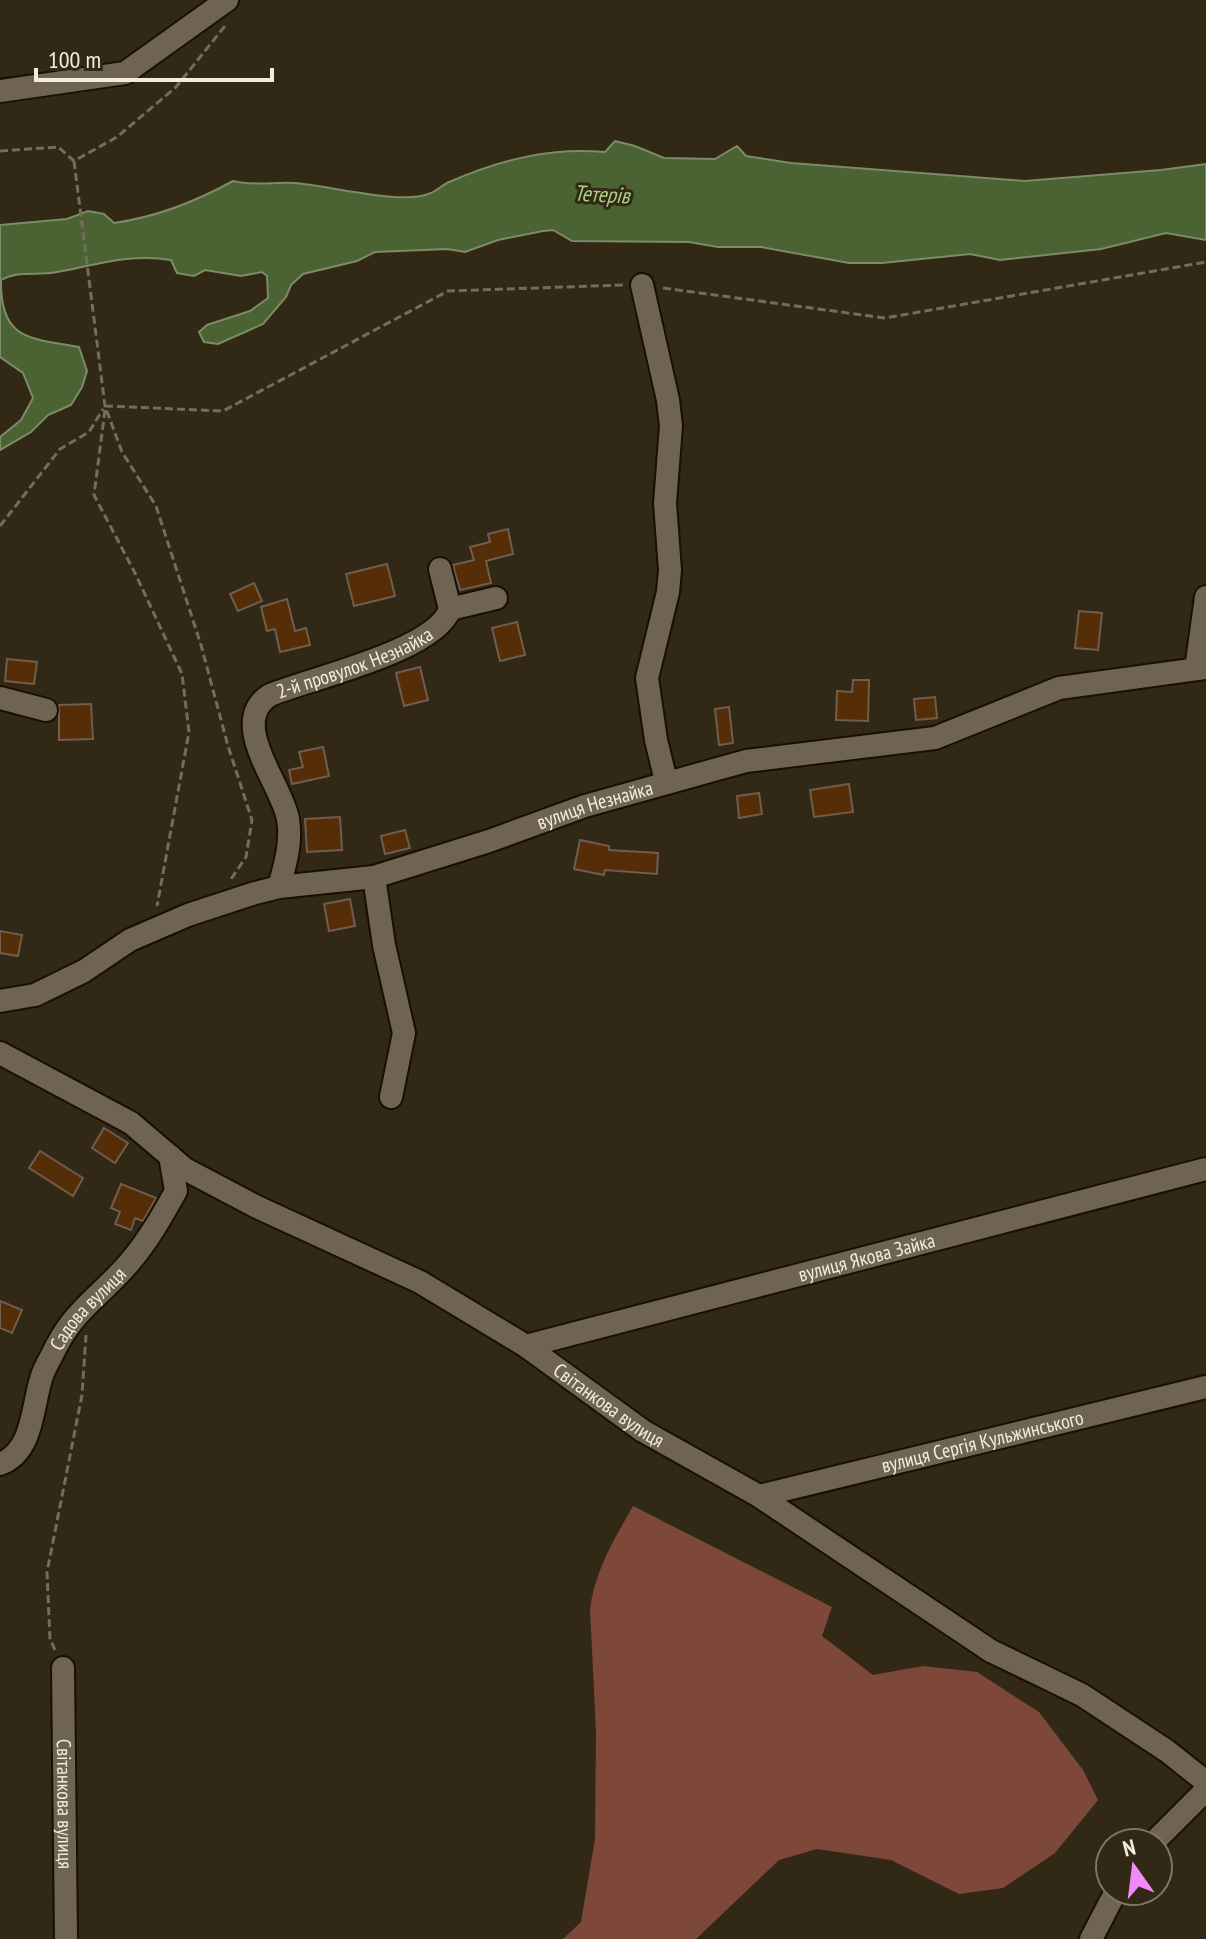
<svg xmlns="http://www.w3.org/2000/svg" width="1206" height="1939" font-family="'PT Sans Narrow',sans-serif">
<rect width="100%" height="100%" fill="#312816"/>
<path fill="#7d483a" d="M633 1506 832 1607 822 1636 873 1675 923 1666 977 1672 1039 1712 1083 1770 1098 1800 1055 1853 1003 1888 959 1894 891 1860 817 1849 779 1860 696 1939H563L581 1922 595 1839 596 1731 590 1609C595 1570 614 1540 633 1506Z"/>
<path fill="#4b6232" stroke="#7d8b66" stroke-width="2" d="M615 141 635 146 664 158 715 159 737 146 746 156 791 163 1025 181 1161 170 1206 164V240L1166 233 1101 249 1000 260 970 254 882 263H849L761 247H718L689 242 572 241 553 230 543 231 498 240 465 252 447 249 375 252 357 261 303 274 291 285 286 297 263 324 218 344 204 342 199 332 207 325 250 311 268 298 267 276 262 272 241 276 205 270 194 276 177 273 171 260C130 253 96 265 57 272 37 276 19 270 1 280 0 340 29 338 79 347L87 371 82 387 71 405 48 415 31 432 0 450V437L21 420 33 398 23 373 0 357V225L67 219 88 211 104 214 114 223C157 217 195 202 233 181 254 186 272 182 294 183 327 185 400 205 428 194 436 192 442 185 449 182 500 160 550 147 605 152Z"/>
<g fill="#552d06" stroke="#705d50" stroke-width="2">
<path d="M508 529 513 554 486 561 491 583 460 590 453 565 474 560 470 547 490 542 488 534Z"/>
<path d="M387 564 395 596 354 606 346 574Z"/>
<path d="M254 583 262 601 238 611 230 594Z"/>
<path d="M287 599 295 631 306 628 310 645 280 652 275 629 267 631 261 607Z"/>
<path d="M1079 611 1102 613 1098 650 1075 648Z"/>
<path d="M517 622 525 655 500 661 492 628Z"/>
<path d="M7 659 37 662 34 684 5 681Z"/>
<path d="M420 667 428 700 404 706 396 673Z"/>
<path d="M853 680H869L868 721 836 720 837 691 852 692Z"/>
<path d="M935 697 937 718 916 720 914 699Z"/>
<path d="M91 704 93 739 59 740V705Z"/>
<path d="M729 707 733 743 719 745 715 709Z"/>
<path d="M323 747 329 776 292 784 289 770 303 767 299 752Z"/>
<path d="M849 784 853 812 814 817 810 790Z"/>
<path d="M759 793 762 814 739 818 737 796Z"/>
<path d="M340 817 342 850 307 852 305 819Z"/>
<path d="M405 830 410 848 385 854 381 836Z"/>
<path d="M580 840 609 846V850L658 853 657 874 605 870 604 875 574 869Z"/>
<path d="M350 899 355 926 329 931 324 904Z"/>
<path d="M0 931 22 935 18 956 0 953Z"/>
<path d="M104 1128 128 1143 115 1163 92 1148Z"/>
<path d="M40 1151 83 1178 73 1196 29 1168Z"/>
<path d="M121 1184 156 1198 143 1221 135 1218 131 1230 115 1224 120 1212 111 1208Z"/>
<path d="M0 1301 22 1310 12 1333 0 1328Z"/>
</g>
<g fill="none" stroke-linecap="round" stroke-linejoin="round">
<g stroke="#191002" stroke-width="26">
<g id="minor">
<path d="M0 91 125 73 227 0"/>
<path d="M642 285 668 400 671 426 665 503 670 570 668 592 647 678 656 740 666 781"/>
<path d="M450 609 496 598"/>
<path d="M1196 669 1206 597"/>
<path d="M0 698 46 710"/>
<path d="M374 877 384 945 404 1033 391 1097"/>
<path id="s1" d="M279 887C285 865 292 843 288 819 282 784 227 723 270 695 311 678 436 651 450 609L440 569"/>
<path id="s2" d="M0 1001 35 995 84 971 130 940 188 915 255 893 279 887 374 877 489 841 585 806 746 761 935 738 1059 688 1206 668"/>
<path id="s3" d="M0 1053 131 1123 185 1169 255 1206 420 1282 526 1346 643 1431 759 1496 991 1651 1082 1695 1167 1751 1206 1782"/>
<path id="s4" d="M526 1346 1206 1169"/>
<path id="s5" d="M0 1464C33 1452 32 1408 41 1379 43 1371 47 1364 51 1357 73 1309 98 1299 129 1263 148 1241 162 1216 176 1191L170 1156"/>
<path id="s6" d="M759 1496 1206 1387"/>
<path id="s7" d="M63 1668 66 1939"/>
<path d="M1153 1843 1206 1790"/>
<path d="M1091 1939 1116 1891"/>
</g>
</g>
<g stroke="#746c5c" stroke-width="3" stroke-dasharray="8 4" stroke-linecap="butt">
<path d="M0 151 58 147 74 161 117 137 176 87 225 26"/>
<path d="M74 161 105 406 122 452 156 506 201 645 228 746 252 820 246 857 229 882"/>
<path d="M663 288 885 318 1206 262"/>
<path d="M105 406 223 411 448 291 623 285"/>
<path d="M105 410 94 495 135 573 182 674 189 732 157 906"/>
<path d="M0 526 60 449 89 432 103 409"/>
<path d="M55 1650 50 1639 47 1572 82 1395 86 1335"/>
</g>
<use href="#minor" stroke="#6e6451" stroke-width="22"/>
</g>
<g text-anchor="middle" stroke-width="6" stroke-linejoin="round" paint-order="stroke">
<g font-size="20" fill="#f2ece1" stroke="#312816">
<text dy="7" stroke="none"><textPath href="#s1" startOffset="296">2-й провулок Незнайка</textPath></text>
<text dy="7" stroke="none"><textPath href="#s2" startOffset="632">вулиця Незнайка</textPath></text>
<text dy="7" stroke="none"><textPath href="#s4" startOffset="352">вулиця Якова Зайка</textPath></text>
<text dy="7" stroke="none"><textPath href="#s5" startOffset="184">Садова вулиця</textPath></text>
<text dy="7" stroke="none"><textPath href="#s3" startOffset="706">Світанкова вулиця</textPath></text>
<text dy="7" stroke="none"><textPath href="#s6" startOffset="230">вулиця Сергія Кульжинського</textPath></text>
<text dy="7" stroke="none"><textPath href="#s7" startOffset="136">Світанкова вулиця</textPath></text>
</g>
<g font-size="22" font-style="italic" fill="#abd085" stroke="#312816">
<text transform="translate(602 194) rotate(3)" y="8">Тетерів</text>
</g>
</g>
<g transform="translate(1134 1867) rotate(346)"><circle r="38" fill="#312816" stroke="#7e7667" stroke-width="2"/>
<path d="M0-6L14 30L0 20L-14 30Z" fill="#ee8bf8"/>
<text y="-12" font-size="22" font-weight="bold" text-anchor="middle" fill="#f2ece1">N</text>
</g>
<path d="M36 68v12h236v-12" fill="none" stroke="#f2ece1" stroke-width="4"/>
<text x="48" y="68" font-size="24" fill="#f2ece1" stroke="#312816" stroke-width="6" paint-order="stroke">100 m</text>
</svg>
